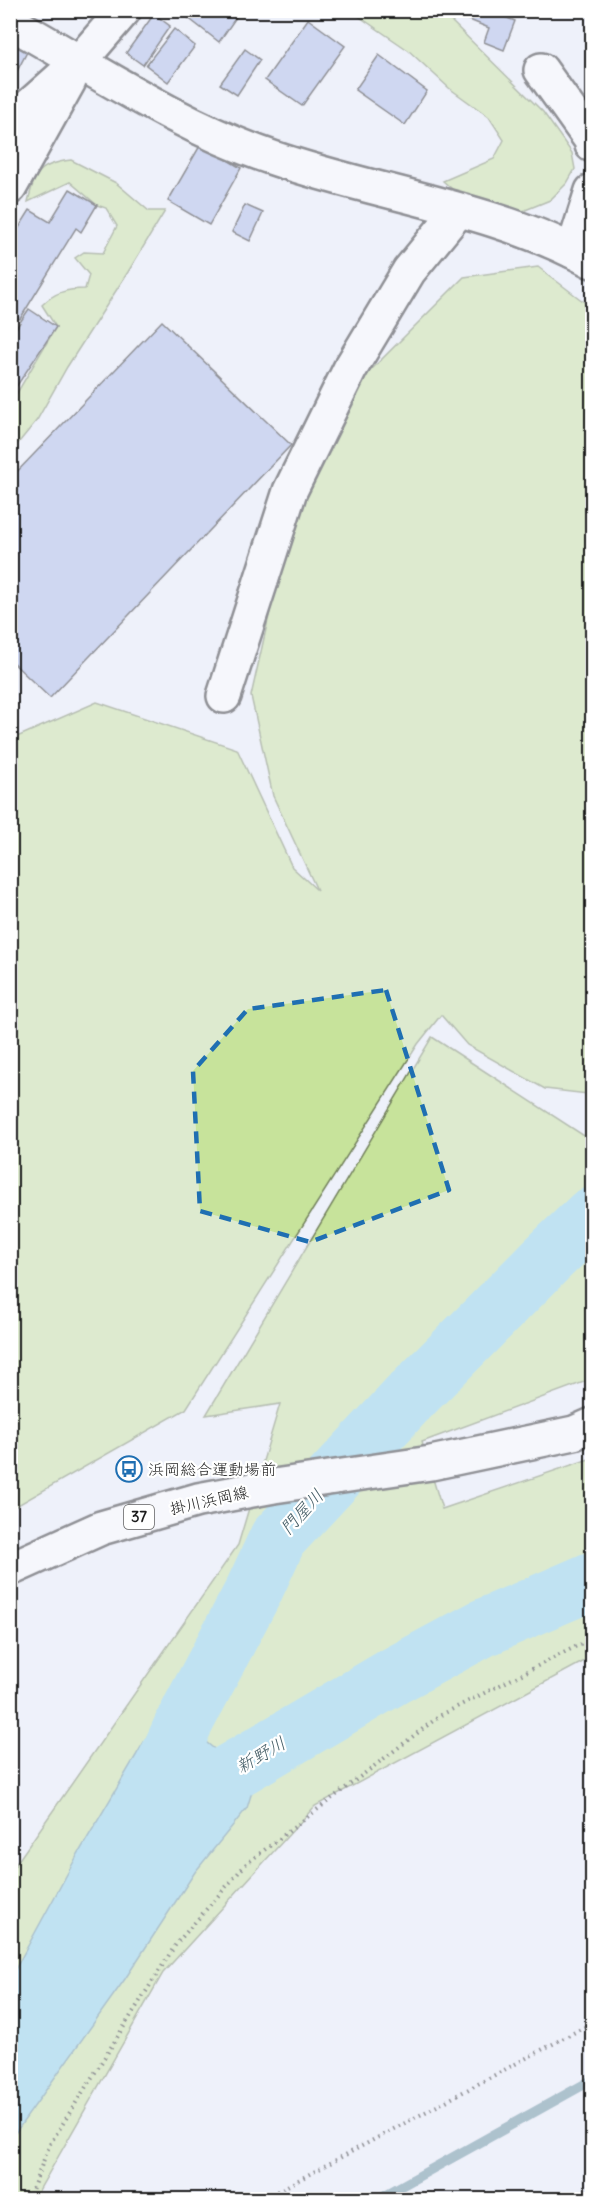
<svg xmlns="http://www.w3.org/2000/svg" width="603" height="2210" font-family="Delius,'Klee One',sans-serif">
<rect width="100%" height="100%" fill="#eef1fa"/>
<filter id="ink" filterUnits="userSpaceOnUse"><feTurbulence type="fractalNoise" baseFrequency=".0167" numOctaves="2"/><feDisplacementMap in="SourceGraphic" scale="12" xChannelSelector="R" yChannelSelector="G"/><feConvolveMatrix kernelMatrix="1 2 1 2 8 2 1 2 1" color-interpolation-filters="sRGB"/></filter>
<g filter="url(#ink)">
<g fill="#c7e39b" stroke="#72805c" stroke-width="1.5">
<path d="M351 11H441L543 112 572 153 575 169 567 183 550 200 523 211 458 194 443 181 494 159 504 140 489 117 449 88 408 50Z"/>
<path d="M71 160 116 183 149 211H165L128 272 67 367 37 420 11 452V403L56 327 42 305C55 292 67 289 85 289L89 275 75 258 84 252 103 253 117 226 106 208 97 205 70 182 28 202C35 172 39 164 71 160Z"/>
<path d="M538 267 592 308V1090L588 1094 545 1089 467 1045 441 1015 418 1044 186 1409 11 1509 10 740 97 702 237 749 292 867 317 890 273 796 251 696 282 558 345 396 464 277Z"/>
<path d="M432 1037 592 1141V1379L422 1442 442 1509 592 1458V1657L315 1806 163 1973 34 2199 11 2200V1871L238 1545 280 1404 206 1415Z"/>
</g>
<path fill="#88d1e9" stroke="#5d8997" stroke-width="1.5" d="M164 1708 255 1782 247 1808 195 1872 125 1979 11 2139V1977L78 1854Z"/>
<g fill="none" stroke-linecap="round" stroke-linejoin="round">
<path stroke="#5d8997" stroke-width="10" d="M376 2200 592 2080"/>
<g stroke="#88d1e9" stroke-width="58">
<path d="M150 1798 184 1723 254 1590 278 1538 406 1401 545 1261 592 1216"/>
<path d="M175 1818 214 1782 394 1676 483 1628 592 1581"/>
</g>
</g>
<g fill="#a8b8e7" stroke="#1c1c1c" stroke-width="1.5">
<path d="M178 10H241L219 42Z"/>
<path d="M471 10H504L502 16 515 21 504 50 484 42 489 28 467 19Z"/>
<path d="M154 14 170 26 143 65 126 53Z"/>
<path d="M308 19 345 46 302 106 265 80Z"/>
<path d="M174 29 195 46 168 82 146 65Z"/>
<path d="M10 43 27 52 16 73 10 70Z"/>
<path d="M245 49 260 60 237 95 220 84Z"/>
<path d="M379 55 427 91 405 125 355 90Z"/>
<path d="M201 144 241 168 209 225 168 201Z"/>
<path d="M70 189 97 205 81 232 76 228 20 319 10 314V231L15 234 30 210 50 222Z"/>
<path d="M245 205 263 213 250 241 232 232Z"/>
<path d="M29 309 56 327 10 396V337Z"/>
<path d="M162 321 291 445 50 698 10 660V479Z"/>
</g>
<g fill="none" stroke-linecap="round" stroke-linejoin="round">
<g stroke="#1c1c1c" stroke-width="38">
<g id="minor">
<path d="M10 22C96 70 179 126 273 158 377 194 496 208 592 261"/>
<path d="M541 70 591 140 592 145"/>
<path d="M10 123 80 61 124 10"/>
<path d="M10 187 69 81"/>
<path d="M573 251 592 191"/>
<path d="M224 696 290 491 350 369 409 271 458 211"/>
</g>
</g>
<g stroke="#1c1c1c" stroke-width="38">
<path id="major" d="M10 1569 101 1528 198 1500 274 1486 431 1463 574 1433 592 1425"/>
</g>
<g stroke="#1c1c1c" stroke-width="4" stroke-dasharray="1.5 4.5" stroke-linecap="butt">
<path d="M28 2200 50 2144 176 1944 246 1864 441 1715 577 1646 592 1641"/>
<path d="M261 2200 592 2023"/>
</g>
<use href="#minor" stroke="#fff" stroke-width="33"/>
<use href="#major" stroke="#fff" stroke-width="33"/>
</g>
</g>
<path d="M0 0H603V2210H0ZM386 990 449 1190 310 1242 200 1211 193 1071 248 1009Z" fill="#eef1fa" fill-opacity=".55" fill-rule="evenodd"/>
<path fill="none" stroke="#1f6fb2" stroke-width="4.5" stroke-dasharray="12 8" stroke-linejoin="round" d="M386 990 449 1190 310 1242 200 1211 193 1071 248 1009Z"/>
<defs>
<g id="bus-ring" transform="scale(1.35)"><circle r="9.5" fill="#fff" stroke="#1f6fb2" stroke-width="1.5"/><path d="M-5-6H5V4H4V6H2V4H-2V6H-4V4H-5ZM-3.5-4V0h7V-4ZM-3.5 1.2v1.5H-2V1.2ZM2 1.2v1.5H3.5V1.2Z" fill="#1f6fb2"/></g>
</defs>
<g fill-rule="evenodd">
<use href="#bus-ring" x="129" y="1469"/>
</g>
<g text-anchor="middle" stroke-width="4.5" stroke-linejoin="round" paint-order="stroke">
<rect fill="#fff" stroke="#606060" stroke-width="1.5" x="124" y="1505" width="30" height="24" rx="4.5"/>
<g font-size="15" font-weight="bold" fill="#1c1c1c">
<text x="139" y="1522">37</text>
</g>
<g font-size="16" fill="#1c1c1c" stroke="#fff" text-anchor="start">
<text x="148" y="1475">浜岡総合運動場前</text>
</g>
<g font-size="16" fill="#1c1c1c" stroke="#fff">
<text transform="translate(209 1500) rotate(-13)" y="6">掛川浜岡線</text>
</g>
<g font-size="18" font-style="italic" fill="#425b64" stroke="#fff">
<text transform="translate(302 1512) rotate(-47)" y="6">門屋川</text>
<text transform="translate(261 1755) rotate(-30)" y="6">新野川</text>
</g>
</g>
<rect width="603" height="2210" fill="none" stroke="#fff" stroke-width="36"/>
<rect x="18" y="18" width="567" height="2174" fill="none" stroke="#1c1c1c" stroke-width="2" filter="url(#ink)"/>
</svg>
